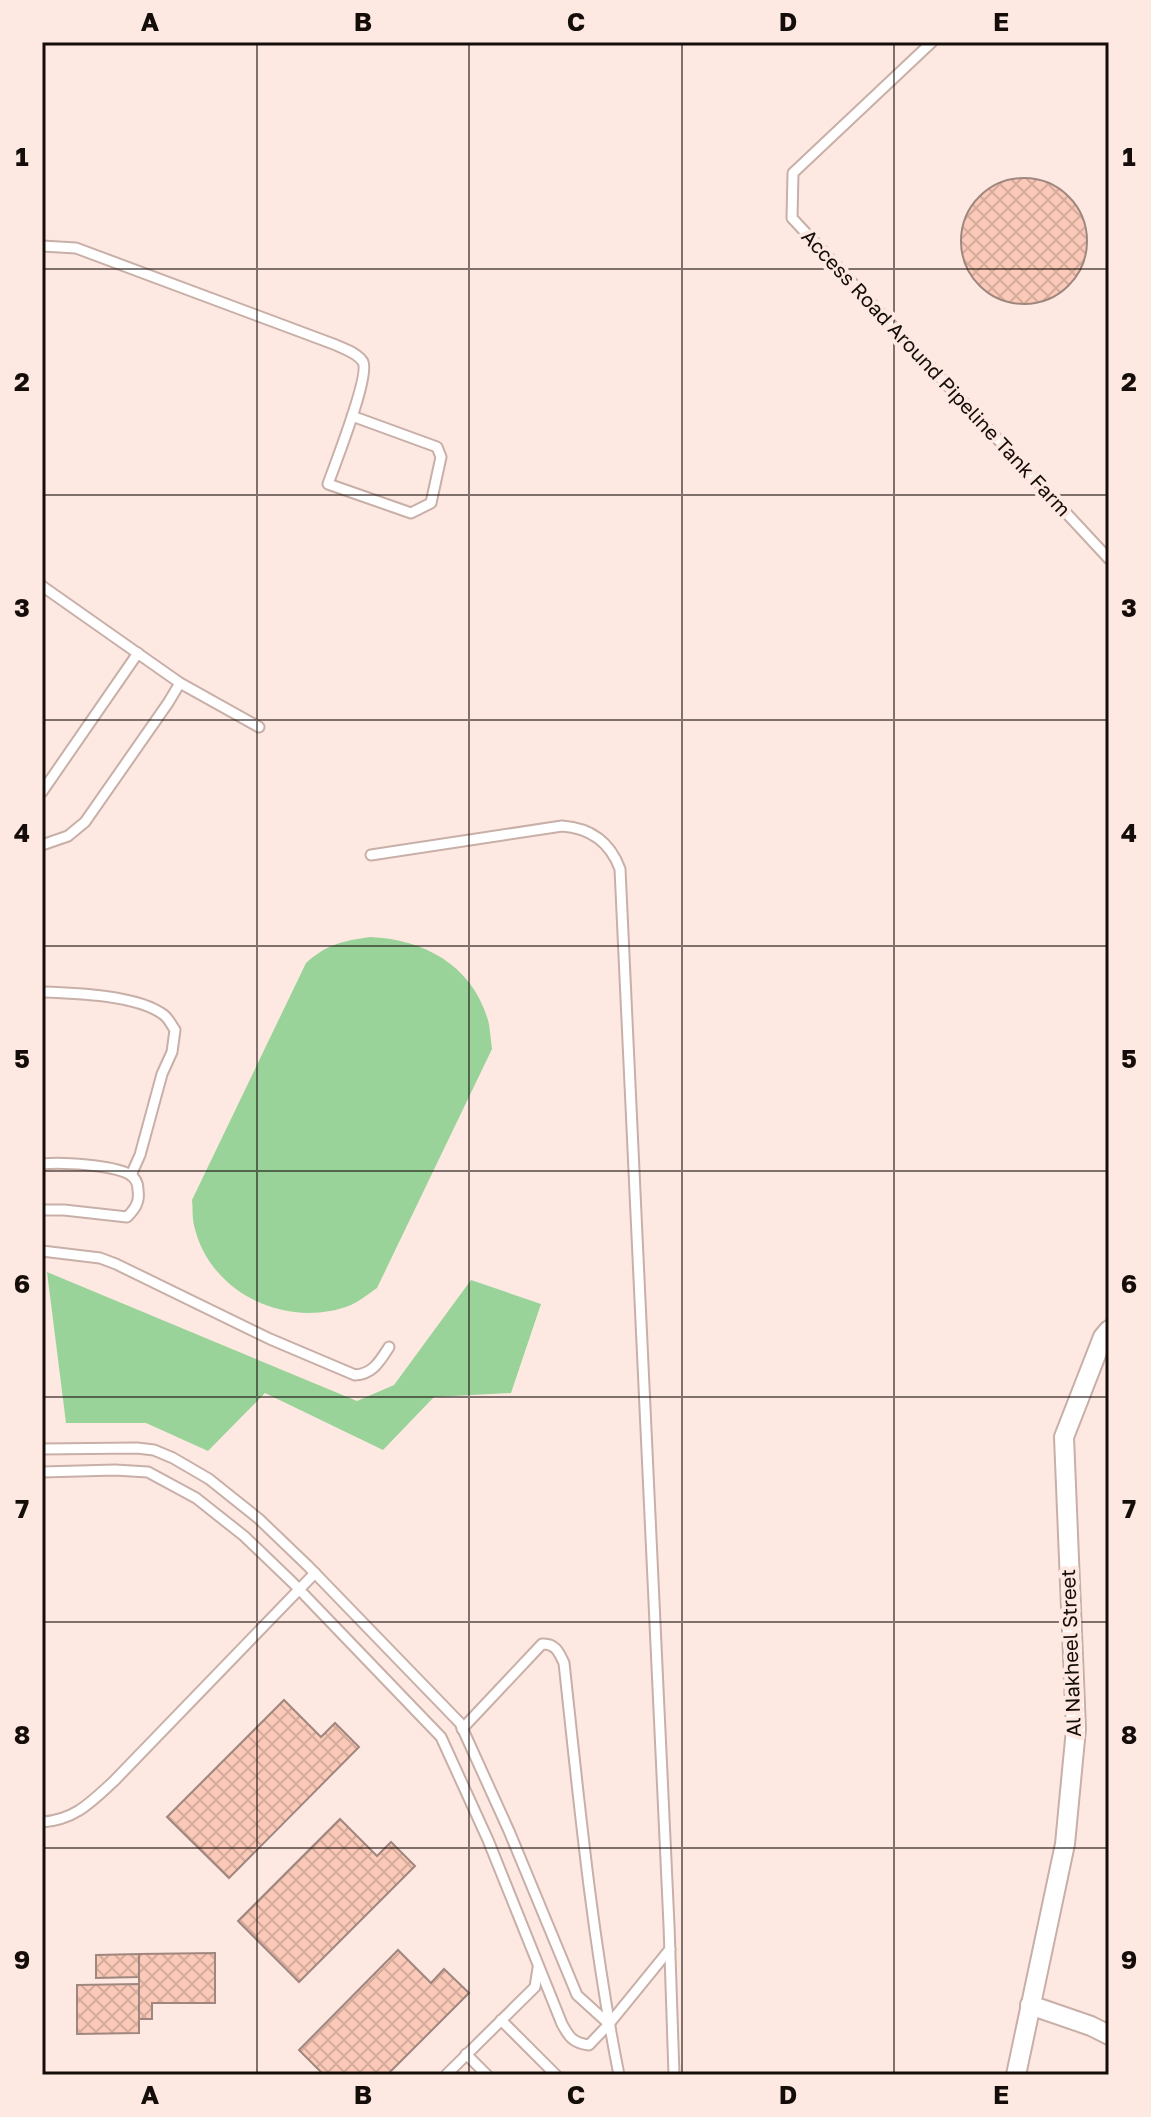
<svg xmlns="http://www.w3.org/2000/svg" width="1151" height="2117" font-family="'Golos Text',sans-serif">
<defs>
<pattern id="building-cross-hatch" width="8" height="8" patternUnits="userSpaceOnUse" patternTransform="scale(2)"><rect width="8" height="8" fill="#fbc9b7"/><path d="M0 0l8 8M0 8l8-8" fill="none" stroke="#d6ab9c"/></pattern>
</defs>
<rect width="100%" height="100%" fill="#fee9e2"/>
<g fill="#99d39a">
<path d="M370 937C425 939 475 967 489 1024 490 1032 491 1041 492 1049L377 1288C368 1294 360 1301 351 1305 288 1330 209 1294 194 1225 192 1217 193 1208 192 1200L306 963C327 944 343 941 370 937Z"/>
<path d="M47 1272 357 1401 394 1385 471 1280 541 1304 511 1393 434 1397 383 1450 265 1393 208 1451 146 1423H66Z"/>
</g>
<g fill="url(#building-cross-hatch)" stroke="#9f877f" stroke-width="2">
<circle cx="1024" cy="241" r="63"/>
<path d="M284 1700 321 1737 335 1723 359 1747 229 1878 167 1817Z"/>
<path d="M340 1819 377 1856 391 1842 415 1866 299 1982 238 1921Z"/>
<path d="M398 1950 431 1983 444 1969 469 1993 387 2075H324L299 2050Z"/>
<path d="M215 1953V2003H152V2019H139V1954Z"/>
<path d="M139 1954V1977L96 1978V1955Z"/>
<path d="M139 1984V2033L77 2034V1985Z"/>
</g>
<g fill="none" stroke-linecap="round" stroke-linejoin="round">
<g stroke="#c8afa7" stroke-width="13">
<g id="lane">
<path d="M932 42 793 173 792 218 1109 559"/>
<path d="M42 246 76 248 336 345C344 349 358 353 363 362 370 376 335 464 328 484L411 513 431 503 441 457 437 447 352 416"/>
<path d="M42 586 180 683 259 727"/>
<path d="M42 792 138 653"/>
<path d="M42 845 68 836 85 822 168 703 180 683"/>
<path d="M371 855 562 826C591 828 610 842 620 869L669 1925 674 2075"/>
<path d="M42 992C75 993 138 995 164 1015 169 1019 172 1026 175 1030L172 1052 162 1074 140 1155 131 1175"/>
<path d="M42 1164C63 1162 111 1165 129 1174 136 1178 138 1183 138 1190 140 1202 135 1209 127 1217L64 1210H42"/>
<path d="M42 1251 100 1258 116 1264 270 1339 355 1375C373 1374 380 1361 389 1347"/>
<path d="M42 1449 137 1448 154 1450 173 1458 209 1479 259 1519 308 1566 460 1723 509 1831 577 1995 609 2024 589 2045C573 2043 569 2037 562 2024L488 1840 441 1737 292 1582 244 1536 196 1498 148 1472 115 1470 42 1472"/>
<path d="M462 1729 542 1644C555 1643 559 1652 564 1663 579 1801 592 1939 619 2075"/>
<path d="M42 1822C75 1820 91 1802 114 1781L315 1573"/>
<path d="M501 2020 556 2075"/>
<path d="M609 2024 670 1949"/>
<path d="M466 2054 487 2075"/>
<path d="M446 2075 535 1987 538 1968"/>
</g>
</g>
<g stroke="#c8afa7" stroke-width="22">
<g id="street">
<path d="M1030 2005 1091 2026 1109 2035"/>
<path d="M1016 2075 1065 1844 1076 1729 1064 1437 1103 1337 1109 1330"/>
</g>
</g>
<use href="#lane" stroke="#fff" stroke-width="9"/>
<use href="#street" stroke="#fff" stroke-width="18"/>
</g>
<path fill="none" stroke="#150d0a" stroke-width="2" stroke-opacity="0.55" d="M257 42V2075M469 42V2075M682 42V2075M894 42V2075M42 269H1109M42 495H1109M42 720H1109M42 946H1109M42 1171H1109M42 1397H1109M42 1622H1109M42 1848H1109"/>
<g text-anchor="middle" stroke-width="8" stroke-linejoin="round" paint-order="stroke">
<g font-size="20" fill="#150d0a" stroke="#fee9e2">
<text transform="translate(936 373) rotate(47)" y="7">Access Road Around Pipeline Tank Farm</text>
<text transform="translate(1071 1653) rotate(-92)" y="7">Al Nakheel Street</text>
</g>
</g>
<rect width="1151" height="2117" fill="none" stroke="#fee9e2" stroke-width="88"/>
<rect x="44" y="44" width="1063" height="2029" fill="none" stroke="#150d0a" stroke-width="3"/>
<g font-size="26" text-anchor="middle" font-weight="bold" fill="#150d0a">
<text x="150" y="31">A</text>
<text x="363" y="31">B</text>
<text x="576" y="31">C</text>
<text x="788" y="31">D</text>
<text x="1001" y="31">E</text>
<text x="22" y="166">1</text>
<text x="1129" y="166">1</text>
<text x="22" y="391">2</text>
<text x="1129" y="391">2</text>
<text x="22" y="617">3</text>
<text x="1129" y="617">3</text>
<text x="22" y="842">4</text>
<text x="1129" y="842">4</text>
<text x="22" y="1068">5</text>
<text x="1129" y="1068">5</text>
<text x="22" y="1293">6</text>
<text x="1129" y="1293">6</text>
<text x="22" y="1518">7</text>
<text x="1129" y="1518">7</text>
<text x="22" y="1744">8</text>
<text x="1129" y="1744">8</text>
<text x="22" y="1969">9</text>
<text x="1129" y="1969">9</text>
<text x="150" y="2104">A</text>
<text x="363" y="2104">B</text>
<text x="576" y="2104">C</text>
<text x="788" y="2104">D</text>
<text x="1001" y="2104">E</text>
</g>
</svg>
